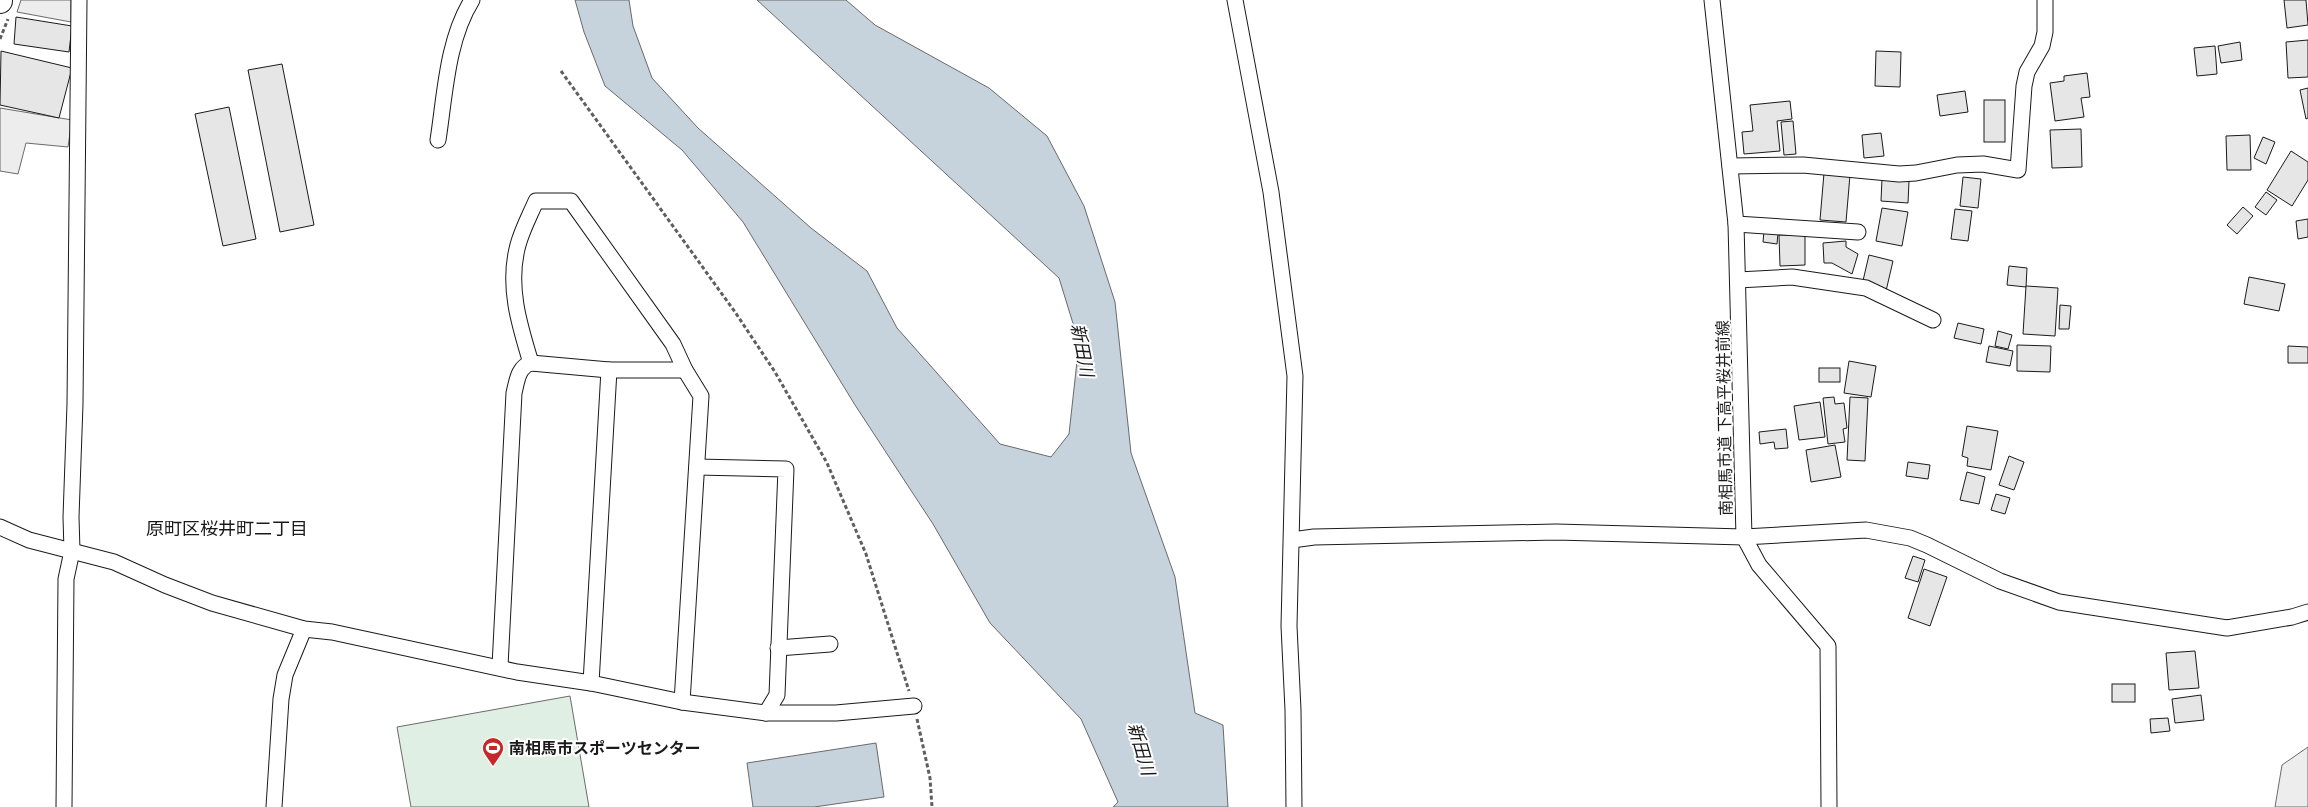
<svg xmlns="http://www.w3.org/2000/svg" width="2308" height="807" font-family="'Playfair Display','Noto Sans JP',serif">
<rect width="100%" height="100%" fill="#fff"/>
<path fill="#e0efe3" stroke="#6a6a6a" d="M570 696 589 807H411L397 727Z"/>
<g fill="#ededed" stroke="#6a6a6a">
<path d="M21 0H71V22L17 12Z"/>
<path d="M0 108 72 120 68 147 26 143 18 174 0 171Z"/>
<path d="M2308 747V807H2275L2282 765Z"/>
</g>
<g fill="#c6d2dc" stroke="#6a6a6a">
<path d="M575 0H629L633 26 652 78 698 128 811 228 867 271 897 328 1000 444 1051 457 1069 434 1079 343 1059 278 757 0H846L875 25 989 88 1047 136 1084 206 1115 302 1131 453 1175 577 1195 713 1223 725 1228 807H1113L1118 802 1081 719 990 623 933 524 855 405 743 222 682 150 605 86 584 32Z"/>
<path d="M876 743 884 797 814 807H753L747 763Z"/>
</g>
<g fill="#e6e6e6" stroke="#1a1a1a">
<path d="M2284 0H2306L2308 25 2287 28Z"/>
<path d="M16 17 72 26 69 52 14 44Z"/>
<path d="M2308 40V77L2288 78 2286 42Z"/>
<path d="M2240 42 2242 60 2221 63 2218 46Z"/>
<path d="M2215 46 2217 74 2197 76 2194 48Z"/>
<path d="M1 51 72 68 59 118 0 105Z"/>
<path d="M1876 51 1901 52 1900 87 1875 86Z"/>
<path d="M282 64 314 225 280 232 248 70Z"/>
<path d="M2087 73 2090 97 2081 98 2084 117 2055 121 2050 83 2064 81V76Z"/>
<path d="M2308 88V118L2306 119 2300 90Z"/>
<path d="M1965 91 1968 112 1940 116 1937 95Z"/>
<rect x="1984" y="100" width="21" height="42"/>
<path d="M1790 101 1792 119 1777 121 1780 151 1744 154 1742 132 1753 131 1750 105Z"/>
<path d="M229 107 256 239 223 246 195 114Z"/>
<path d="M1793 121 1796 154 1784 155 1781 122Z"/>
<path d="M2081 129 2082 167 2052 168 2050 130Z"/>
<path d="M1881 133 1884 156 1864 158 1862 135Z"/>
<path d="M2250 135 2251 170H2227L2226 136Z"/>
<path d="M2263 137 2275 142 2266 164 2254 158Z"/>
<path d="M2291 151 2308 162V180L2292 206 2267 190Z"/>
<path d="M1824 173 1850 175 1846 222 1820 220Z"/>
<path d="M1963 177 1981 179 1978 208 1960 206Z"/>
<path d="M1882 179 1909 181 1908 203 1881 201Z"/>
<path d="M2266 192 2277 200 2266 215 2255 207Z"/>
<path d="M2243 207 2253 216 2237 234 2227 225Z"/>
<path d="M1882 208 1908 212 1902 246 1876 241Z"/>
<path d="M1955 209 1972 211 1968 241 1951 239Z"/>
<path d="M2308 219V237L2298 239 2296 221Z"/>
<path d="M1764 231 1778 233 1777 244 1763 242Z"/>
<path d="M1779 235H1805V265L1780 266Z"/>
<path d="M1846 241V247L1858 254 1852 274 1832 263H1824L1823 243Z"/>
<path d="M1869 255 1893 261 1886 291 1862 285Z"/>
<path d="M2009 266 2027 268 2026 287 2007 285Z"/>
<path d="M2249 277 2285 284 2279 311 2244 304Z"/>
<path d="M2026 286 2058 288 2055 336 2023 334Z"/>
<path d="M2060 305 2071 306 2069 329H2059Z"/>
<path d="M1958 323 1984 329 1981 344 1954 338Z"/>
<path d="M1998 331 2012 335 2008 349 1995 346Z"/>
<path d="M2017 345 2051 346 2050 372 2017 371Z"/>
<path d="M1989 346 2013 351 2010 366 1986 362Z"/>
<path d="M2288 346 2308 347V363H2288Z"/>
<path d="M1849 361 1876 366 1871 397 1844 393Z"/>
<rect x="1819" y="368" width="21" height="14"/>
<path d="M1834 397 1835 404 1844 403 1847 428 1843 429 1845 442 1828 444 1823 398Z"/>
<path d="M1850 397 1868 398 1865 461 1847 460Z"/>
<path d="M1820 402 1825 437 1799 440 1794 406Z"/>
<path d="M1967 426 1998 431 1991 470 1967 466 1968 458 1962 456Z"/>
<path d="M1786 429 1788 448 1775 449 1774 442 1760 444 1759 432Z"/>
<path d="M1835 445 1841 477 1811 482 1806 450Z"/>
<path d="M2009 456 2024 462 2014 490 1999 485Z"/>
<path d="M1908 462 1930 465 1928 479 1906 476Z"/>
<path d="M1967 472 1985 477 1979 504 1960 500Z"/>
<path d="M1996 494 2010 498 2005 514 1991 510Z"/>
<path d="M1913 556 1925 560 1918 582 1905 578Z"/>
<path d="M1924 569 1947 577 1930 626 1908 618Z"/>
<path d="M2195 651 2199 688 2169 690 2166 653Z"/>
<rect x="2112" y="684" width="23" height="18"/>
<path d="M2201 695 2204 720 2175 723 2172 699Z"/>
<path d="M2168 718 2170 731 2151 733 2150 719Z"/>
</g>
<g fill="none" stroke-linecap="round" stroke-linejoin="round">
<g stroke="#1a1a1a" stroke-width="17">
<g id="minor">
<path d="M1235 0 1271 192 1295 376 1289 626 1293 710 1294 807"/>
<path d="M1712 0 1736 224 1744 537 1759 565 1828 646 1829 807"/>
<path d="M438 140C445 95 447 40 472 0"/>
<path d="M1730 166 1803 165 1899 174 1916 173 1957 165 1983 164 2018 170 2024 86 2027 72 2042 46 2045 32V0"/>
<path d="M1736 224 1858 232"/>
<path d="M1738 280 1792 277 1866 288 1933 320"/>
<path d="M531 363C519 324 507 285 518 245 522 230 530 215 536 201H571L673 344 685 370 701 396 682 702"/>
<path d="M697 467 786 469 777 695 766 713"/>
<path d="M0 527 29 540 114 562 165 585 212 603 304 629 332 632 517 672 591 683 682 702 766 713H836L914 706"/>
<path d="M1292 540 1314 537 1556 532 1744 537 1866 530 1910 538 1927 545 2000 581 2059 602 2227 628 2292 617 2308 612"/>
<path d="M778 648 830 644"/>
<path d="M500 666 514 393C517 381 518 367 531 363L609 370H685"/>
<path d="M591 683 609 370"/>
<path d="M64 807 66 579 72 551 71 517 75 404 79 0"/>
<path d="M274 807 281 699 285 675 304 629"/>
</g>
</g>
<g stroke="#1a1a1a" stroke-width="26">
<path id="primary" d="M0 1V0"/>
</g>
<g stroke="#5f5f5f" stroke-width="3" stroke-dasharray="4 2.5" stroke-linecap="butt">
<path d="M0 39 8 19"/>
<path d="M561 71 735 312 775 372 827 463 866 554 909 691"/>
<path d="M917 719 930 778 932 807"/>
</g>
<use href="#minor" stroke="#fff" stroke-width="15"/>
<use href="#primary" stroke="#fff" stroke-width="24"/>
</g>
<defs>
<g id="stadium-pin" transform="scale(1.125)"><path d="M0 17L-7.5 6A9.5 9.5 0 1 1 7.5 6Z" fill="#c62828" stroke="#fff"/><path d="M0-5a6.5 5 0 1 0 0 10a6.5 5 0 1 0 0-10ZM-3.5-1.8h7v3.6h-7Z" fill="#fff"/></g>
</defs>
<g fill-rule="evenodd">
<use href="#stadium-pin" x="493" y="748"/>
</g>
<g text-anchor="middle" stroke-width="4" stroke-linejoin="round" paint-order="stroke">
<g font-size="16" fill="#1a1a1a" stroke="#fff">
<text transform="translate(1724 418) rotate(-91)" y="6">南相馬市道 下高平桜井前線</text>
</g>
<g font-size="16" font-weight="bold" fill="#1a1a1a" stroke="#fff" text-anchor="start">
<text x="509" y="754">南相馬市スポーツセンター</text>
</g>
<g font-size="18" font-style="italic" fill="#1a1a1a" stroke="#fff">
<text transform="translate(1082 350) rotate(79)" y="6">新田川</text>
<text transform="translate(1141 749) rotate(74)" y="6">新田川</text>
</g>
<g font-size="18" fill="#1a1a1a" stroke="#fff">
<text x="227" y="535">原町区桜井町二丁目</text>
</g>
</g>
</svg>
